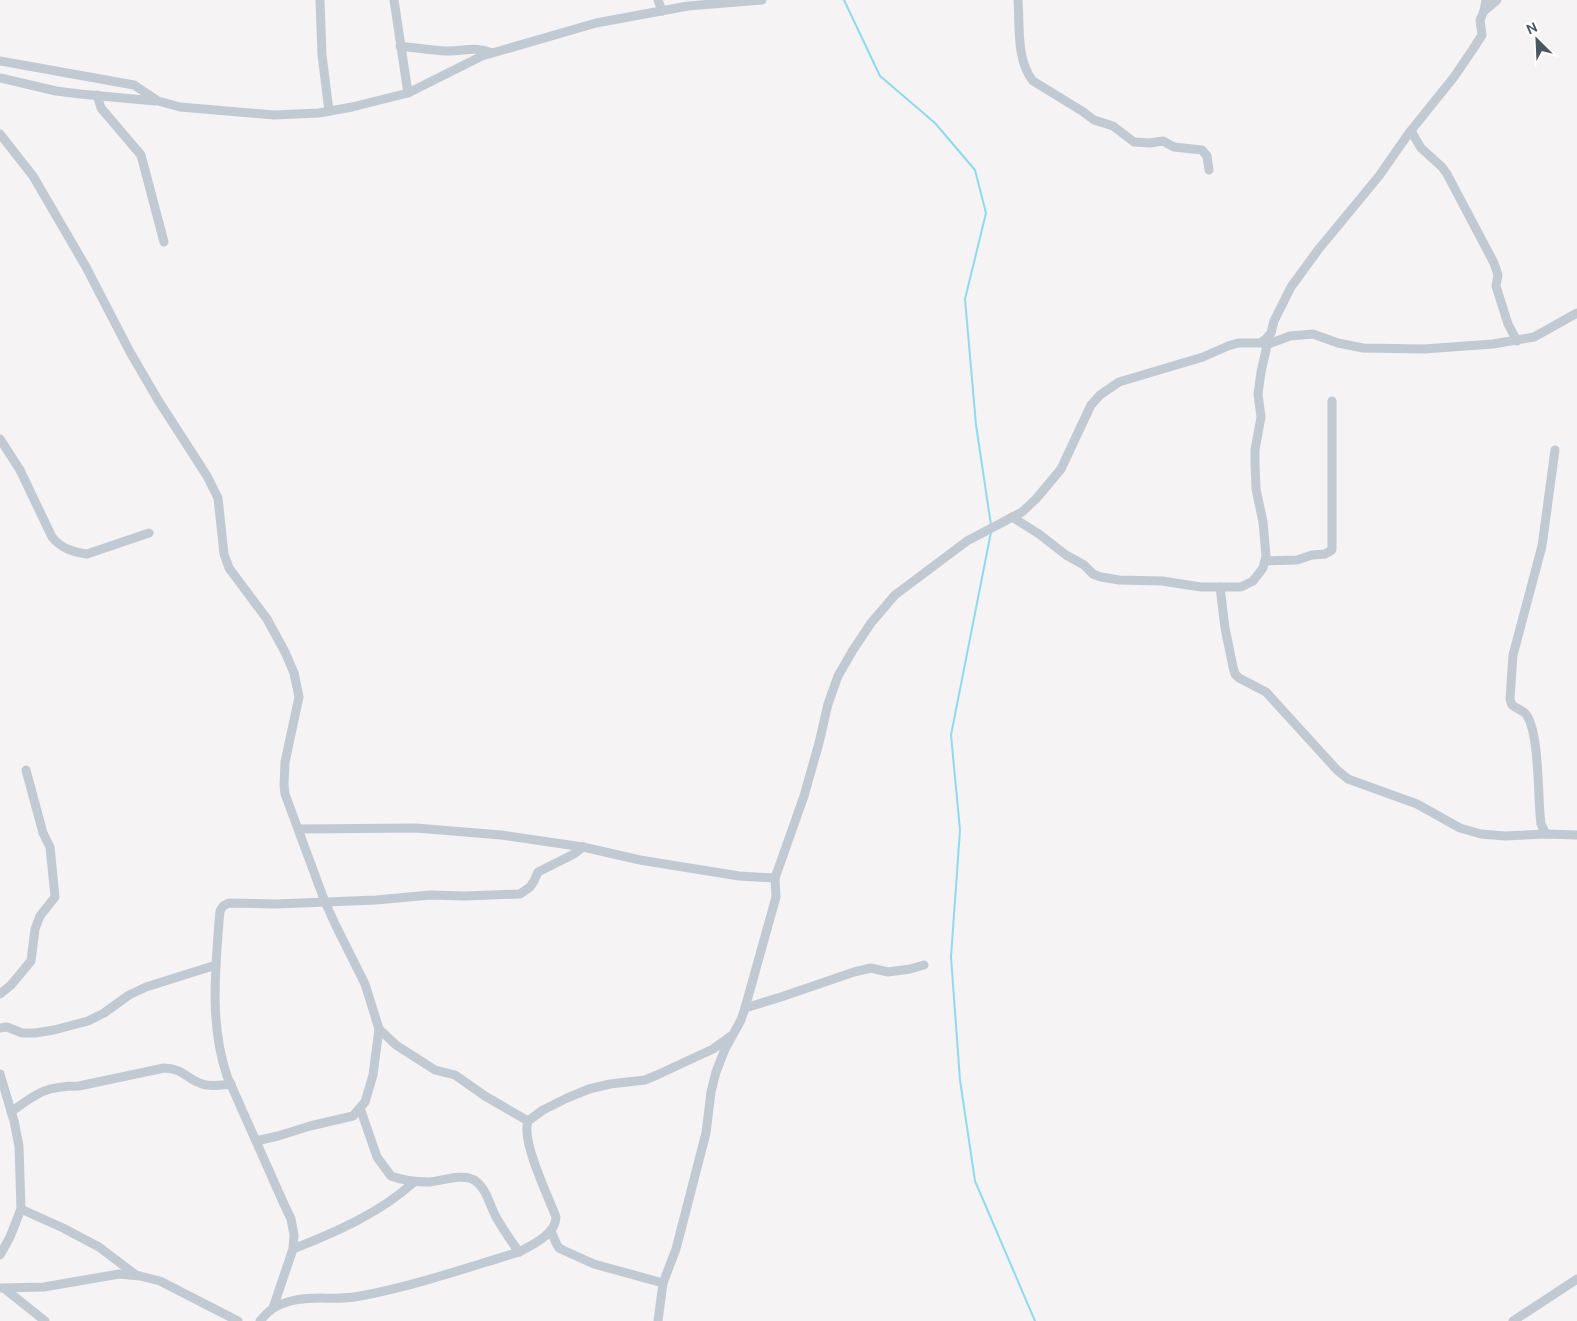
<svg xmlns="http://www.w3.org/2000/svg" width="1577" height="1321" font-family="Ubuntu,sans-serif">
<rect width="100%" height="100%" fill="#f5f3f3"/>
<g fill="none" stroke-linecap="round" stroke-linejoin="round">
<g stroke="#90daee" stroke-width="2">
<path d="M844 0 880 76 935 123 975 170 986 213 965 299 976 425 991 525"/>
<path d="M991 532 951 735 960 830 951 957 960 1080 975 1181 1035 1321"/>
</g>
<g stroke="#c1cad2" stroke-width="9">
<path d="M320 0 322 55 329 111"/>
<path d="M394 0 408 93"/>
<path d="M658 0 662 11"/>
<path d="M1018 0C1020 26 1016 60 1033 81L1082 111 1094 120 1113 126 1134 142 1150 143 1163 141 1174 147 1202 150 1207 156 1209 170"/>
<path d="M1484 11 1497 0"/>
<path d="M400 46C415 48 430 50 445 51 465 52 471 45 492 53"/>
<path d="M0 61 134 85 158 101 180 107 274 115 319 113 352 107 408 93 482 56 596 23 688 6 762 0"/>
<path d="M0 78 56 91 80 94 155 101"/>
<path d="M97 95 101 108 141 155 164 242"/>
<path d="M1411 131 1421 148 1442 167 1447 174 1494 263 1498 275 1496 286 1508 324 1517 341"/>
<path d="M0 134 33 176 86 267 130 352 158 400 207 476 218 498 224 554 229 568 267 619 285 652 294 673 299 697 285 762 284 785 285 794 325 902 336 926 365 984 379 1029 373 1075 365 1102 353 1116 310 1126 278 1136 256 1141"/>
<path d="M1266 345 1290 336 1313 334 1338 343 1363 348 1424 349 1493 344 1534 337 1577 313"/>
<path d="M0 439 20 470 52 537C61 548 72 552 87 554L149 533"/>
<path d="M1012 517 1039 534 1066 555 1084 565 1093 574 1101 577 1119 580 1162 581 1201 587H1241L1253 581 1263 568 1266 556 1263 522 1256 489 1255 464V450L1261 417 1258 394 1261 372 1266 350V339"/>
<path d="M1265 561 1297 560 1312 555 1325 554 1332 550V401"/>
<path d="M1220 587 1225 628 1233 667 1235 674 1239 678 1266 692 1337 770 1348 779 1417 804 1460 828 1481 834 1505 836 1546 834 1577 835"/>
<path d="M299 829 416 828 501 835 583 847 640 860 739 876 775 878"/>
<path d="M1546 834 1541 824 1540 814C1538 792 1539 728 1525 713 1521 710 1516 708 1512 705L1510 699 1513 655 1542 546 1555 450"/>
<path d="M0 994 11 985 31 961 35 929 40 916 55 897 50 847 43 833 26 770"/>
<path d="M745 1008 781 997 854 972 871 968 888 972 910 969 924 965"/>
<path d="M0 1028 7 1027 22 1033H35L54 1030 88 1021 104 1013 129 995 146 987 216 965"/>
<path d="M379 1029 396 1045 435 1070 455 1075 485 1096 528 1121"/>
<path d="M0 1074 14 1121 19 1146 21 1209 10 1237 0 1255"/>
<path d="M360 1108 377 1157 391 1176C404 1181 415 1182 429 1182 442 1181 462 1173 474 1180 486 1187 490 1206 496 1217 503 1229 511 1241 519 1252"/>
<path d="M11 1112C37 1093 45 1086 79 1086L164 1068C185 1069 186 1079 202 1084 211 1087 222 1085 231 1084"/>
<path d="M21 1209 63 1228 99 1247 136 1275"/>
<path d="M551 1231 556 1243 559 1248 565 1251 594 1264 663 1283"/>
<path d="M293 1249C336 1232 380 1213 414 1182"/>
<path d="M0 1288 44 1287 119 1274 140 1276 160 1281 238 1321"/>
<path d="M5 1289 45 1321"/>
<path d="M273 1308 293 1249 294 1235 291 1219 283 1202 227 1076C210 1026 215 973 219 922L220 911 223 906 229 903 276 904 376 900 430 895 465 896 520 894 530 887 534 881 538 872 574 854 583 847"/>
<path d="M260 1321C270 1309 276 1305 291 1301 314 1295 337 1301 360 1296 414 1286 466 1268 519 1252 532 1245 556 1234 556 1217 548 1196 521 1141 528 1121L543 1110 567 1098 589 1089 610 1084 645 1080 657 1075 713 1049 731 1036"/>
<path d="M658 1321 663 1283 676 1249 706 1133 711 1092 716 1072 725 1049 741 1020 745 1008 776 897 775 878 804 796 819 743 828 704 838 676 853 650 871 623 895 595 967 541 1022 512 1036 499 1061 469 1091 405 1100 395 1119 382 1203 357 1228 346 1238 343H1260L1266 339 1271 333 1274 321 1291 287 1318 250 1379 176 1409 133 1454 77 1473 49 1482 35 1480 20 1484 11 1486 0"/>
<path d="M1513 1321 1577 1279"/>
</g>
</g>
<g transform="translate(1537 40) rotate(336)" stroke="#ffffff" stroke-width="4" paint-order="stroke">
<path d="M0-4L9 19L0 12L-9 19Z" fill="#4a5661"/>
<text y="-8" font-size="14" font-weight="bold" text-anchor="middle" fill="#4a5661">N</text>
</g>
</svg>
